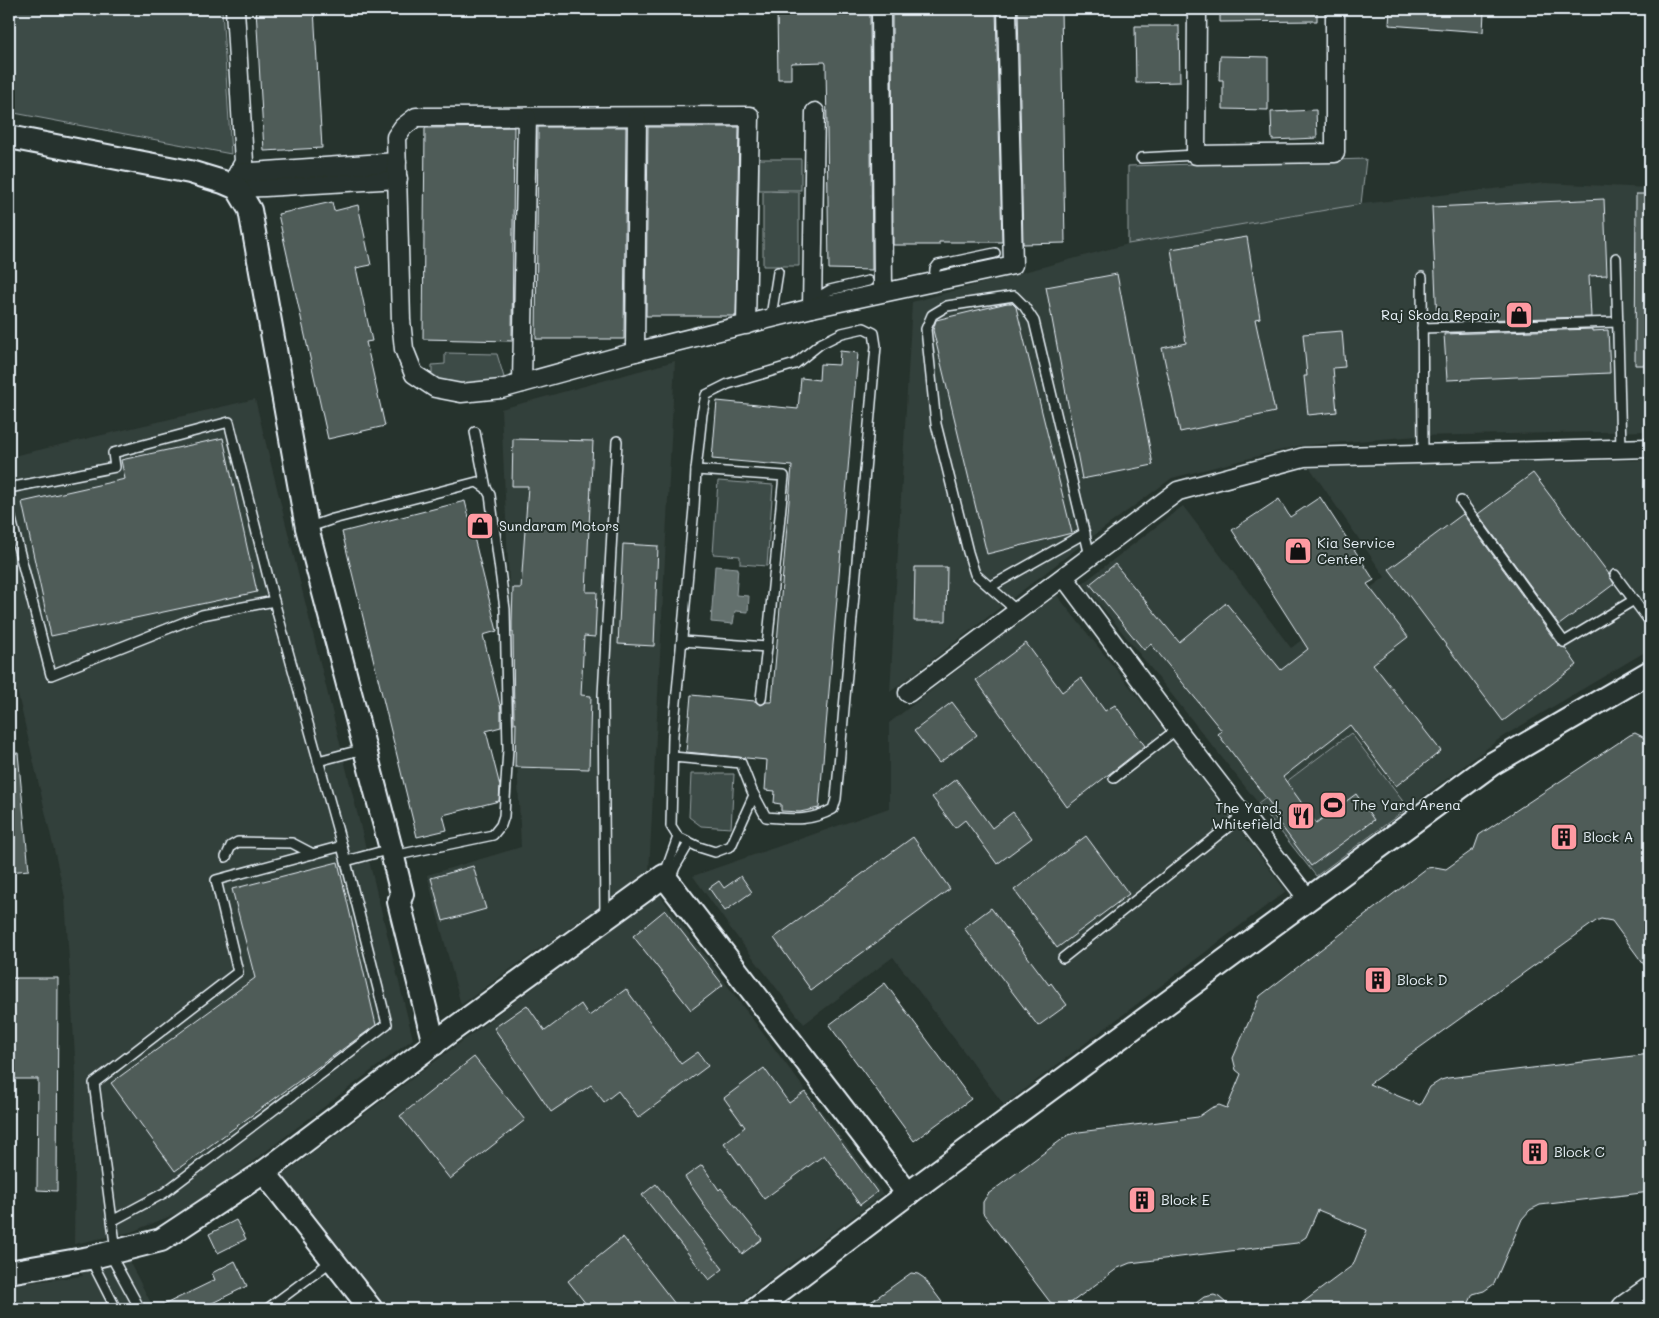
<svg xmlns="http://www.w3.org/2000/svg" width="1659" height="1318" font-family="Mali,sans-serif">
<rect width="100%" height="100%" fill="#26332d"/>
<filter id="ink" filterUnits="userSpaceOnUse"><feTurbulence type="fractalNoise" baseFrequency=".02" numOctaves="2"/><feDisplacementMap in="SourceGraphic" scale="10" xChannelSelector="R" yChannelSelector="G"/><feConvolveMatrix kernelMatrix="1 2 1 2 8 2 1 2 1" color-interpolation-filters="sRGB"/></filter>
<g filter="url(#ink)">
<g fill="#333f3a">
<path d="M1545 183 1650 188V431L1417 436 1298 446 1172 478 1092 537 890 692 912 302 1128 244 1361 204Z"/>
<path d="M675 361 649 873 526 958 461 1005 427 875 521 847 501 409Z"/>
<path d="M255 399 413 1039 193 1207 131 1232 74 1244 76 1073 65 897 9 656V457Z"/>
<path d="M1650 460V649L1502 737 1408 808 1351 733 1258 803 1083 583 1183 506 1291 648 1385 577 1308 465Z"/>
<path d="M1056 594 1174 742 1286 891 1004 1105 893 957 804 1024 731 929 693 876 889 808V723Z"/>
<path d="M659 894 883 1194 732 1309H388L283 1175Z"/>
<path d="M129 1261 154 1309H9V1285L83 1276 80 1271Z"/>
</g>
<g fill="#3e4b47" stroke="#939ea0">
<path d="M9 9H222L231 154 9 112Z"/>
<rect x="759" y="159" width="42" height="31"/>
<path d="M1366 159 1361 204 1128 244V166Z"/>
<path d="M763 191 799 192V266H763Z"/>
<path d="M445 353 497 354 506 384 451 388 432 377V365L445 364Z"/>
<path d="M718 481 773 485 767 566 740 564V556L713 554Z"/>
<path d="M1351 733 1408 808 1316 876 1258 803Z"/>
<path d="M691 774H734L731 828 701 826 689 817Z"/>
</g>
<path fill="#636f6d" stroke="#98a3a5" d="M715 566 738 568 736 595 749 596 748 612 735 611 733 624 711 622Z"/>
<g fill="#505c59" stroke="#e8f1f8">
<path d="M256 9H314L322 148 264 151Z"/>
<path d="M777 9H870L872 270 829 269 826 64 825 62 791 63V79H778Z"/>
<path d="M892 9H996L1002 242H939V245H893Z"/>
<path d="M1018 9H1061L1065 243 1023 244Z"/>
<path d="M1220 9H1317V21L1220 22Z"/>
<path d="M1390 9H1443L1484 12 1483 32 1389 25Z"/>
<path d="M1135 26H1179L1180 82 1136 83Z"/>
<path d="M1220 56 1268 57V110L1223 109V80H1219Z"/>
<path d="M1316 110 1317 138 1272 140 1271 112Z"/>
<path d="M514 127 512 341 423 339 425 128Z"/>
<path d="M538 127H626L624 339H536Z"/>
<path d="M648 127H739L736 316H646Z"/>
<path d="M1636 194H1650V365H1635Z"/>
<path d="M1604 199 1607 275 1589 276 1591 317 1437 321 1432 207Z"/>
<path d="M332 202 334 211 358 205 371 265 356 268 372 341 366 342 385 426 328 439 278 214Z"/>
<path d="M1247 237 1260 318 1255 319 1275 412 1180 432 1162 348 1186 343 1171 249Z"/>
<path d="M1117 274 1153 465 1082 479 1046 287Z"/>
<path d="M1007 303H1012L1016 307 1072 533 987 554 933 330 936 320Z"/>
<path d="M1592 329V331L1608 330 1610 373 1447 380 1444 334Z"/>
<path d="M1342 331 1345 367 1333 368 1337 412 1308 415 1304 376H1307L1303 334Z"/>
<path d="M840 351 858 353 819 808 800 812 781 811V804L774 803 775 791 765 790 767 760 686 752 691 695 755 701 761 705 766 702H772L792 466 712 459 717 401 798 409 801 378 819 380 820 364 839 365Z"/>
<path d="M223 438 257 592 51 636 22 502 125 479 121 460Z"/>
<path d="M513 439 593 441 586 592H597L595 637 584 636 581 695 591 696 589 769 515 767 516 723 514 724 513 632H512V622L513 588H521L528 486H512Z"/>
<path d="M1533 473 1609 574 1614 584 1559 625 1478 514Z"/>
<path d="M1320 497 1374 580 1367 584 1408 637 1373 664 1441 751 1396 786 1350 725 1283 777 1316 823 1356 794 1374 820 1311 866 1268 808 1272 806 1218 734 1222 731 1151 644 1144 650 1090 584 1115 564 1179 642 1226 603 1281 670 1308 649 1232 530 1279 499 1290 517Z"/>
<path d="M465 501 497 631 483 635 501 709V727L486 731 500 786 499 801 443 815 447 830 417 837 342 532Z"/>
<path d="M1463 514 1559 646 1565 648 1577 665 1503 721 1389 569Z"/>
<path d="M623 544 658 546 654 646 618 644Z"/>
<path d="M915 567H947L946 621H914Z"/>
<path d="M1026 643 1062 692 1081 678 1105 711 1115 705 1145 746 1067 807 976 680Z"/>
<path d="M952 702 977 735 939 763 914 731Z"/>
<path d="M1635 733 1643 737 1650 747V973L1612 921 1601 919 1596 921 1369 1084 1420 1105 1430 1087 1441 1080 1448 1078 1650 1054V1192L1540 1205 1530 1210 1522 1219 1494 1284 1484 1291 1473 1294 1466 1309H1294L1353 1265 1367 1230 1318 1210 1306 1237 1297 1243 1130 1263 1118 1268 1068 1305 1058 1307 1050 1302 983 1213V1202L988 1194 1068 1135 1079 1132 1198 1117 1211 1108 1219 1105 1227 1108 1241 1074 1236 1070 1233 1058 1260 996 1427 868 1435 867 1446 869 1474 849 1479 835 1630 735Z"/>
<path d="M18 753 29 870 9 872V754Z"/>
<path d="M956 779 992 828 1013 812 1032 838 997 864 965 820 955 828 932 797Z"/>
<path d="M1086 836 1129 894 1057 948 1014 890Z"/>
<path d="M913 837 950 889 811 990 774 938Z"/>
<path d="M338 862 376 1025 175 1171 111 1083 255 978 232 889Z"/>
<path d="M473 866 486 909 443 921 431 878Z"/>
<path d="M741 876 752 892 725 911 709 888 719 881 724 888Z"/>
<path d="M991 908 1049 985 1051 983 1067 1005 1038 1026 964 928Z"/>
<path d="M665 910 723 985 691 1010 633 936Z"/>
<path d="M9 978H58L57 1191 37 1190 38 1079H9Z"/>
<path d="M885 983 971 1099 914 1141 829 1025Z"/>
<path d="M626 989 681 1064 698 1052 708 1066 638 1118 618 1091 604 1102 591 1085 551 1112 494 1028 527 1005 545 1031 581 1004 589 1016Z"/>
<path d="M474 1057 525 1120 450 1179 400 1116Z"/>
<path d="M764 1068 789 1103 805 1092 877 1192 860 1205 824 1155 764 1199 724 1143 745 1127 724 1098Z"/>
<path d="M702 1165 719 1190 721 1188 762 1239 742 1254 702 1204 703 1203 685 1177Z"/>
<path d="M656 1184 723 1269 709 1280 642 1195Z"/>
<path d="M236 1220 246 1239 218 1253 209 1234Z"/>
<path d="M623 1237 679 1309H590L568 1281Z"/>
<path d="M235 1261 247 1286 200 1309H155L215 1280 212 1273Z"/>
<path d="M911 1273 918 1274 924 1278 947 1309H861Z"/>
<path d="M1214 1295 1219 1297 1233 1309H1188L1204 1297Z"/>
</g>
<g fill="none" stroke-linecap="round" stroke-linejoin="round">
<g stroke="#e8f1f8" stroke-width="12">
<g id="service">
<path d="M1141 158 1196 155"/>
<path d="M1616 258 1621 449"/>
<path d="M1422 277 1423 454"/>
<path d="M934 281 935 269 938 265 995 253"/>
<path d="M821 306 820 296 830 290 868 281"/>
<path d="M768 319 772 310 778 272"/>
<path d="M1422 328 1618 322"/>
<path d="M475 432 486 488"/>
<path d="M9 488 115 467 113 453 229 422 274 601 342 846"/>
<path d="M1461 501 1564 642 1634 600"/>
<path d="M9 511 51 675 202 615 274 601"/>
<path d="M307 528 333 519 477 482 486 488 490 495 505 609 508 749 504 816 501 825 493 835 393 856"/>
<path d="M1615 575 1650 622"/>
<path d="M990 587 1085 533"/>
<path d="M1017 611 975 574 968 552 936 424 926 329 932 315 947 306 1014 296 1024 306 1034 321 1090 556"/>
<path d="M682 641 767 647 784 476 696 470"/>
<path d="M761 699 767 647"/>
<path d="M673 757 741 763 752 791 766 817C791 819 810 822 833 809L836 799 876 346 874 333 864 328 842 333 820 344 795 364 728 384 706 395 702 414 696 470 694 508 673 735 671 826 678 837 699 847 715 852 731 846 754 795"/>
<path d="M318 761 364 749"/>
<path d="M1114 778 1177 729"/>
<path d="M226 857 231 846 238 842 292 843 313 854"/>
<path d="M346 861 391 849"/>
<path d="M664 876 678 837"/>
<path d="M670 880 675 867 689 843"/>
<path d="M605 916 603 695 617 441"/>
<path d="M1063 958 1243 815"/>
<path d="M112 1221 164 1193 387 1024 342 846 216 880 238 972 94 1083 116 1251"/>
<path d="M110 1254 140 1309"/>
<path d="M90 1258 116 1309"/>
<path d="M267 1309 333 1260"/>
</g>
</g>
<g stroke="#e8f1f8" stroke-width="21">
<g id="minor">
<path d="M235 9 244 162 238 173 237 188 265 187 398 179"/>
<path d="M881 9 883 292"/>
<path d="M1197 9 1196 155 1335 153V9"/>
<path d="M238 173 397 162"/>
<path d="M812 308 815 112"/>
<path d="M746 325 750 116 416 117 403 127 396 137 401 320 404 349 414 374 435 388 461 393 501 389 635 352 812 308 1013 265 1007 9"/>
<path d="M635 352 637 117"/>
<path d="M522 383 527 117"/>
<path d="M1064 577 1177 729 1308 899"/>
<path d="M908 693 1178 491 1304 457 1650 448"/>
</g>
</g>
<g stroke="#e8f1f8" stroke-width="26">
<g id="tertiary">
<path d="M9 137 190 172 223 182 237 188 250 210 307 528 391 849 402 894 399 902 434 1044"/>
<path d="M264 1172 371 1309"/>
<path d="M9 1272 89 1258 161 1240 264 1172 448 1033 664 876 908 1194"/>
<path d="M756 1309 921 1184 1492 764 1650 672"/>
</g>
</g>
<g stroke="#e8f1f8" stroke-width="31">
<path id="primary" d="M1626 1309 1650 1292"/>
</g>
<use href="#service" stroke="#26332d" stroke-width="9"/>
<use href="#minor" stroke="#26332d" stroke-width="18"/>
<use href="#tertiary" stroke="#26332d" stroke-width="22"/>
<use href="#primary" stroke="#26332d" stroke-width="28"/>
</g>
</g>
<defs>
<g id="shop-square" transform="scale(1.4375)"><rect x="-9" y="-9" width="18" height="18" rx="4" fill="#ff9aa2" stroke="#26332d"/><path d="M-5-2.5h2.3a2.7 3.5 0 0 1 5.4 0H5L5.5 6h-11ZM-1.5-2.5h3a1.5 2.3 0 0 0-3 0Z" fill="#111"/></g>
<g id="stadium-square" transform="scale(1.4375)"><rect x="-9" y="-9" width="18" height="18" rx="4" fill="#ff9aa2" stroke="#26332d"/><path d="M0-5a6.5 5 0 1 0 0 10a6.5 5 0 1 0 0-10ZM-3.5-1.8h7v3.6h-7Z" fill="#111"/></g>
<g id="restaurant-square" transform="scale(1.4375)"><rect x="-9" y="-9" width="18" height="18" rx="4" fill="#ff9aa2" stroke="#26332d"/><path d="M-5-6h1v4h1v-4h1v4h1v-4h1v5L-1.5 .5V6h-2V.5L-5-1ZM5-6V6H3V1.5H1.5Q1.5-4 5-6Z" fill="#111"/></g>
<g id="building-square" transform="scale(1.4375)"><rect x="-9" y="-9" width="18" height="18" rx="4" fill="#ff9aa2" stroke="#26332d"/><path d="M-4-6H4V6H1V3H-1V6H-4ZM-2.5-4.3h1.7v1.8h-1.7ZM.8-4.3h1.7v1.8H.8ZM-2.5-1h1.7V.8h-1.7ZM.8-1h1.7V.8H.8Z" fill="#111"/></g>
</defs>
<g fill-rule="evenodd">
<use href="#shop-square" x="1519" y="315"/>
<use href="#shop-square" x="480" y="526"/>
<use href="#shop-square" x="1298" y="551"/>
<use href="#stadium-square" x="1333" y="805"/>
<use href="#restaurant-square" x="1301" y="816"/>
<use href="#building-square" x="1564" y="837"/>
<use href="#building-square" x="1378" y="980"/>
<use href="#building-square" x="1535" y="1152"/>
<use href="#building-square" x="1142" y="1200"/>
</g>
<g text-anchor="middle" stroke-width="4" stroke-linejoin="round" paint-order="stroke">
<g font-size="14" fill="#e8f1f8" stroke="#26332d" text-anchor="start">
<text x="1500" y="320" text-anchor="end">Raj Skoda Repair</text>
<text x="499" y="531">Sundaram Motors</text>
<text x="1317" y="548">Kia Service<tspan x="1317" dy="16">Center</tspan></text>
<text x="1352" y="810">The Yard Arena</text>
<text x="1282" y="813" text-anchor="end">The Yard,<tspan x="1282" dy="16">Whitefield</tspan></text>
<text x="1583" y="842">Block A</text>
<text x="1397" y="985">Block D</text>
<text x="1554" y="1157">Block C</text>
<text x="1161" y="1205">Block E</text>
</g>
</g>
<rect width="1659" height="1318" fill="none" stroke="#26332d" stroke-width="30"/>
<rect x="15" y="15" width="1629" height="1288" fill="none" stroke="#e8f1f8" stroke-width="2" filter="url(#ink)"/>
</svg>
